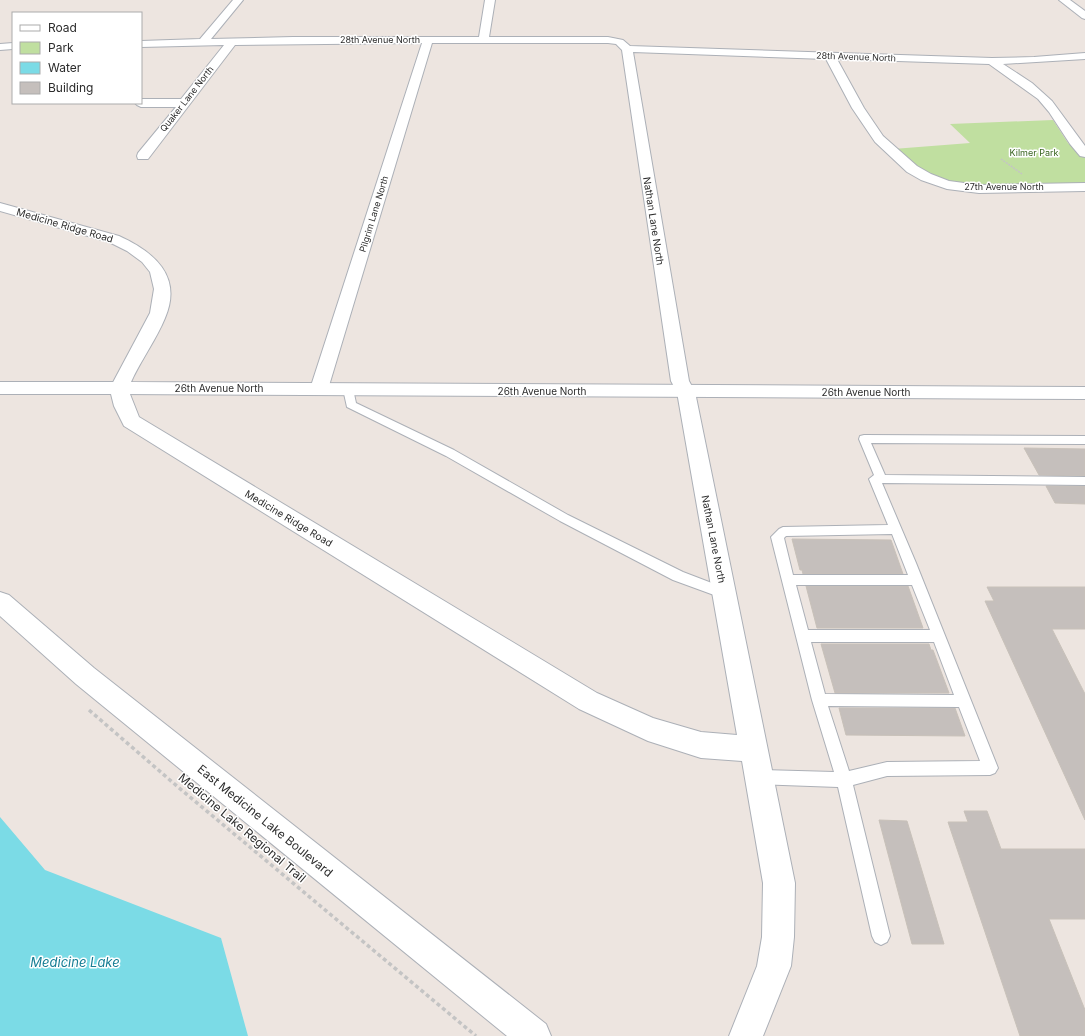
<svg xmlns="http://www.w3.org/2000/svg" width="1085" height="1036" font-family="Inter,sans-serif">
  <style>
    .green { fill: #c0dfa0 }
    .water { fill: #7bdbe6 }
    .building { fill: #c5bfbc; stroke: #c8c1b9 }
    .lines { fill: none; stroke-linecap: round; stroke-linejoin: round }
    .service-casing { stroke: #acb0b7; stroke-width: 2 }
    .minor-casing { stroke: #acb0b7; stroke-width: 2 }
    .tertiary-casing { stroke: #acb0b7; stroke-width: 2 }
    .path-far1 { stroke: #c4c4c4; stroke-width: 1.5; stroke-dasharray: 2 1; stroke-linecap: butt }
    .path { stroke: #c4c4c4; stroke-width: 3.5; stroke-dasharray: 4 3; stroke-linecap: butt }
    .service { fill: #fff; fill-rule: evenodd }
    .minor { fill: #fff; fill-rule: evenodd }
    .tertiary { fill: #fff; fill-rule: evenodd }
    .labels { text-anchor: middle; stroke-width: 3; stroke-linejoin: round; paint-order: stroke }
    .far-street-label { font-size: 9px; fill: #2c2c2c; stroke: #fff }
    .far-park-label { font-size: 9px; fill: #396520; stroke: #fff }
    .street-label { font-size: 10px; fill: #2c2c2c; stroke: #fff }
    .near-street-label { font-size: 12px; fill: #2c2c2c; stroke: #fff }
    .near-water-label { font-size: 13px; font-style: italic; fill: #177e95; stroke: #fff }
  </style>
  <rect width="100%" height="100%" fill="#ede5e0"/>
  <path class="green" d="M1053 120 1068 143 1085 158V184C1037 183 974 193 930 175 917 170 904 157 893 149L970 143 950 124Z"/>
  <path class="water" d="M0 817 45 870 221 938 248 1036H0Z"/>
  <g class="building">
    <path d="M1024 448 1085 449V476L1039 475Z"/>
    <path d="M1046 486H1085V504L1055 503Z"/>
    <path d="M792 539 891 540 903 574H803L802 570H800Z"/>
    <path d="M806 586H908L923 628H817Z"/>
    <path d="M987 587H1085V629H1052L1085 694V820L985 601H994Z"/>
    <path d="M821 644H929L931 650H933L949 693H835Z"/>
    <path d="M839 708H955L965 736 846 735Z"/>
    <path d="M964 811H987L1001 849H1085V919H1049L1085 1010V1036H1020L948 822H968Z"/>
    <path d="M879 820 907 821 944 944H912Z"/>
  </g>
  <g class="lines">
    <g class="service-casing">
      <g id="service">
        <path d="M348 386 353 389 356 403 454 450 568 515 683 572 730 590 732 594 730 598 725 599 673 580 560 521 446 456 347 407 343 389Z"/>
        <path d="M864 435 1085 436V444L871 443 885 475 1085 477V485L882 483 916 563 998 768 995 773 990 775 887 776 853 785 890 936 887 942 881 945 875 942 872 936 838 787 758 784 753 782 750 777 753 772 758 770 834 772 812 700 771 537 779 529 783 527 888 525 869 479 874 475 859 439 860 436ZM892 534 908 575H793L784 538 786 536ZM796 585H912L930 630H808ZM811 642H934L954 695 825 694ZM828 706 959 707 980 761 887 762 849 771Z"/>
      </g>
    </g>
    <g class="minor-casing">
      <g id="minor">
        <path d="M233 0H243L211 39 293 37H479L485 0H495L489 37H608L623 40 630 46 992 58 1034 57 1085 53V59L1003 64 1032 83 1052 101 1085 146V157L1080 156 1070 144 1049 112 1038 99 989 64 837 59 864 108 883 136 917 166 931 174 949 181 979 185 1085 183V191L979 193 947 189 921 180 907 172 875 142 852 108 826 59 633 52 689 381 695 392 795 883 794 937 791 966 763 1036H729L757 966 762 937 763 883 742 761 701 758 648 741 579 709 124 426 114 406 111 394H0V382H119L126 384 139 417 597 693 653 718 701 732 737 735 677 392 671 381 622 50 616 44 608 43H432L328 389 326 393 319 395 312 393 310 389 422 43 235 45 148 159H138L137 156 138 153 176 107H141L137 105 135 103H141V99H181L224 45 141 47V41L200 39Z"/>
        <path d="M1059 0H1070L1085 11V19L1082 18Z"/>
        <path d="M13 43V49L0 50V44Z"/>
        <path d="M0 592 9 595 94 668 546 1024 551 1036H507L76 684 0 616Z"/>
      </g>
    </g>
    <g class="tertiary-casing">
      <path id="tertiary" d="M0 203 119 236C154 252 183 276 165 318 156 340 141 360 131 382L1085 387V399L119 394 112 392 110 388 150 313 154 289 150 272 142 262 127 251 109 242 0 211Z"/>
    </g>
    <path class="path-far1" d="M1001 159 1022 174"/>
    <path class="path" d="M89 710 178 787 476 1036"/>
    <use href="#service" class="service"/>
    <use href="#minor" class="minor"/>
    <use href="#tertiary" class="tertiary"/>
  </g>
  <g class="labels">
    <g class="far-street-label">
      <text x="380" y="43">28th Avenue North</text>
      <text transform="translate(856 57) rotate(2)" y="3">28th Avenue North</text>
      <text transform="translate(187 99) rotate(-52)" y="3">Quaker Lane North</text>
      <text x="1004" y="190">27th Avenue North</text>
      <text transform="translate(374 214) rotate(-73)" y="3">Pilgrim Lane North</text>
    </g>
    <g class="far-park-label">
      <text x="1034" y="156">Kilmer Park</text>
    </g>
    <g class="street-label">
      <text transform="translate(654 221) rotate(81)" y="4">Nathan Lane North</text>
      <text transform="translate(65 225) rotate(16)" y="4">Medicine Ridge Road</text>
      <text x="219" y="392">26th Avenue North</text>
      <text x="542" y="395">26th Avenue North</text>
      <text x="866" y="396">26th Avenue North</text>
      <text transform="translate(289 518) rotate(31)" y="4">Medicine Ridge Road</text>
      <text transform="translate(714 539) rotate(79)" y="4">Nathan Lane North</text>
    </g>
    <g class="near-street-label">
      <text transform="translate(265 821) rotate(39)" y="4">East Medicine Lake Boulevard</text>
      <text transform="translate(242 828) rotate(40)" y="4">Medicine Lake Regional Trail</text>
    </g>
    <g class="near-water-label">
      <text x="75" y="967">Medicine Lake</text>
    </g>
  </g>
  <rect x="12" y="12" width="130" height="92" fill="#ffffff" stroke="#ababab"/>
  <rect x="20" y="25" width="20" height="6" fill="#ffffff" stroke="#ababab"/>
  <text x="48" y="32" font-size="12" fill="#2c2c2c">Road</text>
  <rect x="20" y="42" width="20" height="12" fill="#c0dfa0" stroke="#ababab"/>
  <text x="48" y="52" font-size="12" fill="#2c2c2c">Park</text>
  <rect x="20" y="62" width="20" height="12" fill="#7bdbe6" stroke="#ababab"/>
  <text x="48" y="72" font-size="12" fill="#2c2c2c">Water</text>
  <rect x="20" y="82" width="20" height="12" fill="#c5bfbc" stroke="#ababab"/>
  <text x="48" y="92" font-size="12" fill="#2c2c2c">Building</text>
</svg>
